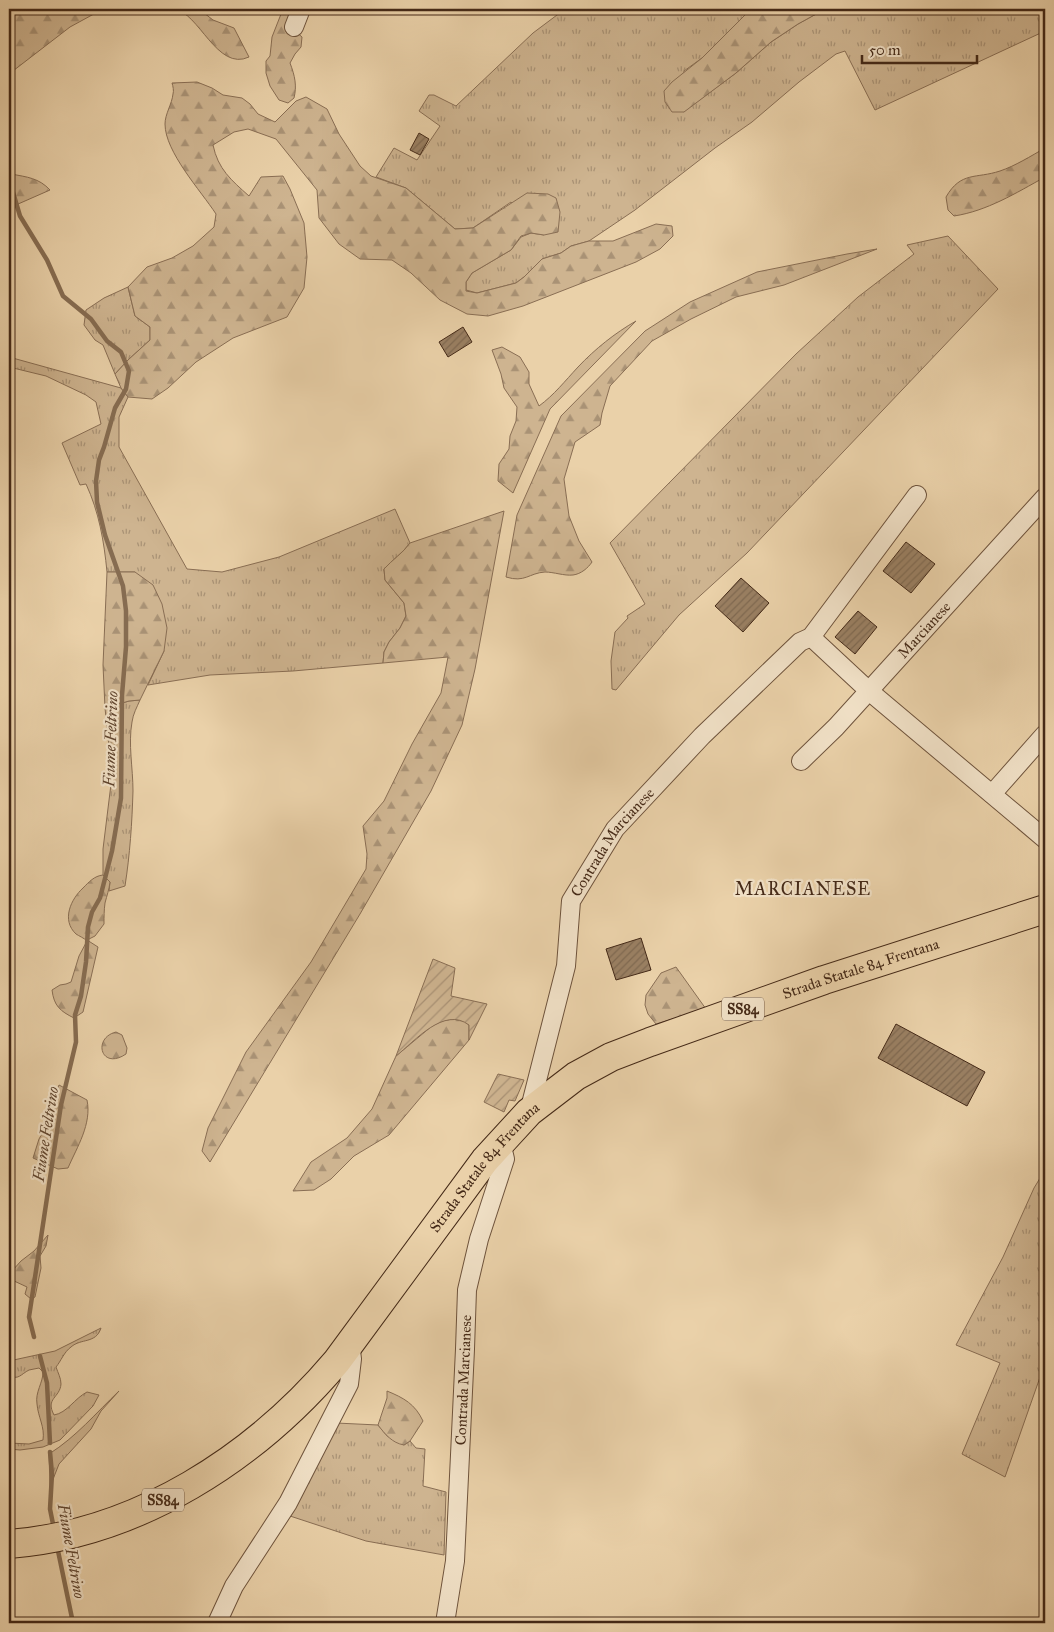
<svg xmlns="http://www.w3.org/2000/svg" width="1054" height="1632" font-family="'IM FELL Great Primer',serif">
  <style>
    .grass { fill: url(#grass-tufts); stroke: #896e54 }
    .forest { fill: url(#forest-firs); stroke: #896e54 }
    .garden { fill: url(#garden-furrows); stroke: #896e54 }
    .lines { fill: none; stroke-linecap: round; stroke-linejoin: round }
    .stream { stroke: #866c51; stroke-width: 4.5 }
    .building { fill: url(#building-hatch); stroke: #442917 }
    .minor-casing { stroke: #6e533c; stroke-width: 20 }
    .primary-casing { stroke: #442917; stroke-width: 30 }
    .minor { stroke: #f1e1c7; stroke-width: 18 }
    .primary { stroke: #ead1a9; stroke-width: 28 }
    .labels { text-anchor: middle; stroke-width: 4.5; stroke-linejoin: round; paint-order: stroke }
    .shield { fill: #f1e1c7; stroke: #78604c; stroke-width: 1 }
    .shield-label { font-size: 14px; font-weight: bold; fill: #442917 }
    .street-label { font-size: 15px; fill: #442917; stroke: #f1e1c7 }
    .water-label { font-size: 16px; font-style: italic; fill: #60452f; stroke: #f1e1c7 }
    .quarter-label { font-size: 18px; letter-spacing: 1px; fill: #442917; stroke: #f1e1c7 }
  </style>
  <defs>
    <pattern id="grass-tufts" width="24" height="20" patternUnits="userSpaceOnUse" patternTransform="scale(1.25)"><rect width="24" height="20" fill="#ceb490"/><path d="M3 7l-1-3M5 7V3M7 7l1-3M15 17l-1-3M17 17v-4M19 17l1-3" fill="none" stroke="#a99275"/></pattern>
    <pattern id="forest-firs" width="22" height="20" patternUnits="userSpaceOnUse" patternTransform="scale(1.25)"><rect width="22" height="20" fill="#ceb490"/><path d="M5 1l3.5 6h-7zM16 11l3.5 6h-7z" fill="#a99275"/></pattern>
    <pattern id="garden-furrows" width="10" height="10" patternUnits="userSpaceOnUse" patternTransform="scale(1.25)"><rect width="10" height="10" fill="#ceb490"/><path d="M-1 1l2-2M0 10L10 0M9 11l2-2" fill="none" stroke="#a99275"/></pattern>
    <pattern id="building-hatch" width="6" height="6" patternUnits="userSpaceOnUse" patternTransform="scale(1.25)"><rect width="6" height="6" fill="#9a8063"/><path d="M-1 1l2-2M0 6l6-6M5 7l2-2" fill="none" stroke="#7f6951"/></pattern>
  </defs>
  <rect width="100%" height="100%" fill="#ead1a9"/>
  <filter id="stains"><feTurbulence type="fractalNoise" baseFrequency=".004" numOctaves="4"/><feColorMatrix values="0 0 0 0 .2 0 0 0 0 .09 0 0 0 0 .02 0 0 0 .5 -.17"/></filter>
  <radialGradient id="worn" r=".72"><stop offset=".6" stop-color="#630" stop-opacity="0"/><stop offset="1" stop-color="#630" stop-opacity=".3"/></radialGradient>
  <g class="grass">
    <path d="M565 9H751L702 58 684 71 683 112 736 73 771 42 798 24 818 13 822 9H1045V31L875 110 845 51 836 54 799 82 752 122 715 148 635 210 589 241 571 246 561 253 542 259 524 277 516 283 477 293 466 290V282L472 273 511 250 521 237 531 233 544 235 511 202 473 228 455 229 406 188 376 177 394 148 417 160 440 126 419 111 429 95H434L456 106 533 33Z"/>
    <path d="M948 236 998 289 747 553 679 615 616 690 612 689 611 661 615 632 628 618 627 616 645 604 610 543 796 354 858 297 914 254 907 245Z"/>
    <path d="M128 287 135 316 150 327V340L128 360 115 374 103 345 95 340 84 325 86 310 104 298Z"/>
    <path d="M9 357 121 388 128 397 119 417V447L187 569 222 572 279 557 395 509 410 543C403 553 392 560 384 569L385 580 404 603 406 616 400 628 389 642 384 652 383 663 293 671 210 675 148 685 164 651 135 572H107C104 541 99 512 86 484L80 485 62 443 101 424 96 402 86 395 46 376 9 367Z"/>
    <path d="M140 700C137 707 133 714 132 722 128 744 133 768 133 791 132 823 130 854 125 886L109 891 110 882 103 875V849L112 776 105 708 129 701Z"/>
    <path d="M1045 1170V1363L1005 1477 962 1454 1000 1363 956 1345 1003 1257 1034 1188Z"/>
    <path d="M101 1328C96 1344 81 1338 71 1347 64 1352 61 1361 56 1367 58 1373 61 1378 61 1384 60 1398 45 1398 54 1415 67 1413 75 1398 87 1392L99 1395 93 1406 60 1440 43 1447 20 1450 9 1449V1443L29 1444 43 1440C45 1427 38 1417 37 1404 35 1392 43 1383 43 1372L39 1368C36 1369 32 1369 29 1370 21 1374 18 1381 9 1375V1361L55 1351Z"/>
    <path d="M119 1391 101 1411 91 1429 59 1464 50 1487 49 1454C76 1437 96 1413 119 1391Z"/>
    <path d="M336 1423 378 1425 387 1436 404 1445 410 1441 416 1448 425 1449 423 1486 446 1492 444 1555 366 1541 287 1515Z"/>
  </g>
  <g class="forest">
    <path d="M9 9H103L70 27 9 74Z"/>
    <path d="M174 9H199L213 20 234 28 249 57C217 72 199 12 174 9Z"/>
    <path d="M283 9H302L294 30 302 37 301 47 295 54 290 63C295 76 297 86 294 98L288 103 279 100 270 86 266 73V61L270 56 272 37Z"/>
    <path d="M751 9H822L818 13 798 24 771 42 736 73 684 112H672L665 102 664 91 672 82 702 58Z"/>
    <path d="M197 82 212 88 223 95 242 98 250 104 258 114 275 122 296 101 306 97 327 109 339 134 360 166 371 176 406 188 455 229 473 228 527 193 548 194 556 198 560 212 558 232 544 235 531 233 521 236 511 250 472 273 466 282V291L477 293 516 283 524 277 542 259 561 253 571 246 589 241H613L656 224 672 226 673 236 660 249 636 262 523 306 488 316 467 314 440 300 411 273 392 260 360 259 339 244 319 218 317 190 276 139 248 129 234 132 213 145C218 169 231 180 249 196L261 177 283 176 290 189 304 223 307 257 304 288 287 317 233 338 196 362 168 388 152 399 128 397 121 388 115 374 128 360 150 340V327L135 316 128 287 147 267 172 258 193 246 214 227 216 214C201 191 165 152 165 124 165 114 172 104 173 94 174 91 173 86 172 83Z"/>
    <path d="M1045 148V177C1016 193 987 211 954 216L948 210 946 197C961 171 976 179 1000 171 1015 166 1031 156 1045 148Z"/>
    <path d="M9 173 11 174C27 177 39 178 50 190L9 208Z"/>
    <path d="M877 249 784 285 736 297 691 319 652 341 610 386 602 413 600 425 575 442 564 479 569 516 579 541 592 562C588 568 581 574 573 575 564 576 554 572 545 572 529 573 525 583 506 577L517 515 561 416 645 331 690 302 757 272 847 254Z"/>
    <path d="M636 321 550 409 513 493 498 481 499 464 509 449 510 436 516 421 517 407 504 388 501 374 492 350 502 347 520 357 529 372V384L539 406C554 395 565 381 578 367 595 349 615 333 636 321Z"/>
    <path d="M504 511 475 669 462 725 431 791 360 914 210 1162 202 1151 208 1128 246 1052 311 962 366 869 367 854 363 826 384 801 412 744 441 693 448 657 383 663 384 652 389 642 400 628 406 616 404 603 385 580 384 569C392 560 403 553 410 543Z"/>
    <path d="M107 572H135L153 585 162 604 167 628 164 651 140 700 129 701 105 708 103 665Z"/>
    <path d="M103 875 110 882C109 890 107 895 105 903 104 910 104 917 104 924L95 936 87 940 98 947 83 1012 74 1018C60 1011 54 1006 52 990L60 985 66 984 71 982 79 956 87 941C84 938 79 936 76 934 61 920 71 899 83 888 89 882 94 876 103 875Z"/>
    <path d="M676 967 706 1009 656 1024 648 1014 645 1005 646 995 661 973Z"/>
    <path d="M453 1019 464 1021 469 1025V1040L389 1135 354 1156 331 1179 314 1190 293 1191 311 1162 347 1138 372 1109 396 1056 432 1026 442 1021Z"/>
    <path d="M116 1032 122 1035 127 1048 126 1054C101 1071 92 1038 116 1032Z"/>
    <path d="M59 1085 87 1100C92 1124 77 1147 68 1168L58 1169 33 1158 39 1139 47 1125 52 1101Z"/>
    <path d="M48 1235 46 1246 40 1256 41 1268 35 1297 31 1299 25 1294 27 1287 12 1280V1271L21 1261 34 1251Z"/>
    <path d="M387 1391C404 1398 415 1404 423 1421L410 1441 404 1445C392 1443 385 1434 378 1425L387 1398Z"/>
  </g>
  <g class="garden">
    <path d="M433 959 455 968 451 996 487 1004 469 1040V1025C444 1006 415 1041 396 1056Z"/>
    <path d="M498 1074 524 1080 515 1101 509 1100 504 1112 484 1102Z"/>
  </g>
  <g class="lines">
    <g class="stream">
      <path d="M9 179 20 216 47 260 63 296 91 319 107 341 121 352 129 371 126 389 115 408 104 447 99 460 96 481 97 502 105 535 123 586 126 611V647L122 695 121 798 112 851 100 898 92 912 88 927 86 962 81 996 75 1015 76 1042 61 1105 29 1317 34 1337"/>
      <path d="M40 1356 47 1383 50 1443"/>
      <path d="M50 1452 52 1474 50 1509 54 1529"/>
      <path d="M57 1546 73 1623"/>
    </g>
  </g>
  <g class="building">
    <path d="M419 133 429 139 420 155 410 150Z"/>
    <path d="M463 327 472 342 448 357 439 342Z"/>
    <path d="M906 542 935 564 911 593 883 571Z"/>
    <path d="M741 578 769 603 743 632 715 606Z"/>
    <path d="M858 611 877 627 855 654 835 637Z"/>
    <path d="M641 938 651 970 616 980 606 949Z"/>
    <path d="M896 1024 985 1072 967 1106 878 1058Z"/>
  </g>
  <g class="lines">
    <g class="minor-casing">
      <g id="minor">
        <path d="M294 27 301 9"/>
        <path d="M811 637 869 691 1045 839"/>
        <path id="s1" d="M801 761 836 727 1045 497"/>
        <path d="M992 794 1045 734"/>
        <path id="s2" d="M529 1112 566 966 571 901 615 829 702 736 800 642 811 637 917 495"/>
        <path d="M217 1623 234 1586 288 1503 349 1384 352 1359 350 1342"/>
        <path id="s3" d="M445 1623 455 1561 465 1349 467 1290 479 1239 505 1159 501 1142"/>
      </g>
    </g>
    <g class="primary-casing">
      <g id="primary">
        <path id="s4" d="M9 1544C138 1534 255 1458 337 1361L485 1160 529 1112 576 1076 611 1057 650 1042 824 980 1045 909"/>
      </g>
    </g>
    <use href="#minor" class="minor"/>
    <use href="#primary" class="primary"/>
  </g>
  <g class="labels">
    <g class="shield">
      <rect x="722" y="997.5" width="42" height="23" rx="4"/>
      <rect x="142" y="1488.5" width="42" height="23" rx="4"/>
    </g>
    <g class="shield-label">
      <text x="743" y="1014">SS84</text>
      <text x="163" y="1505">SS84</text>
    </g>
    <g class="street-label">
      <text dy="5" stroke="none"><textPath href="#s1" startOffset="180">Marcianese</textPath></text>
      <text dy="5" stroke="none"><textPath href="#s2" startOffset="288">Contrada Marcianese</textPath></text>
      <text dy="5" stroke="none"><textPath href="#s4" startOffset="1064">Strada Statale 84 Frentana</textPath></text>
      <text dy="5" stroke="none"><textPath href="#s4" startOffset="629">Strada Statale 84 Frentana</textPath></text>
      <text dy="5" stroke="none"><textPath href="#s3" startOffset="244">Contrada Marcianese</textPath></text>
    </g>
    <g class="water-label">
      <text transform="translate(110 739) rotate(-88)" y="6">Fiume Feltrino</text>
      <text transform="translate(45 1134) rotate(-81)" y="6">Fiume Feltrino</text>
      <text transform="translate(72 1551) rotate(80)" y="6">Fiume Feltrino</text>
    </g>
    <g class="quarter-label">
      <text x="803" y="895">MARCIANESE</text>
    </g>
  </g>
  <rect width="1054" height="1632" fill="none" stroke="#ead1a9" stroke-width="30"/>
  <rect x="10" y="10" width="1034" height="1612" fill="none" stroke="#442917" stroke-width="2.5"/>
  <rect x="15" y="15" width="1024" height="1602" fill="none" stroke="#442917"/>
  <path d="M862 55v8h115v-8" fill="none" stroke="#442917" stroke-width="2.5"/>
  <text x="869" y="55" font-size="15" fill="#442917" stroke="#f1e1c7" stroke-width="4" paint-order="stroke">50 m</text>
  <rect width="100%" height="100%" filter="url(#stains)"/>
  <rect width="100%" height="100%" fill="url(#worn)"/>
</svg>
